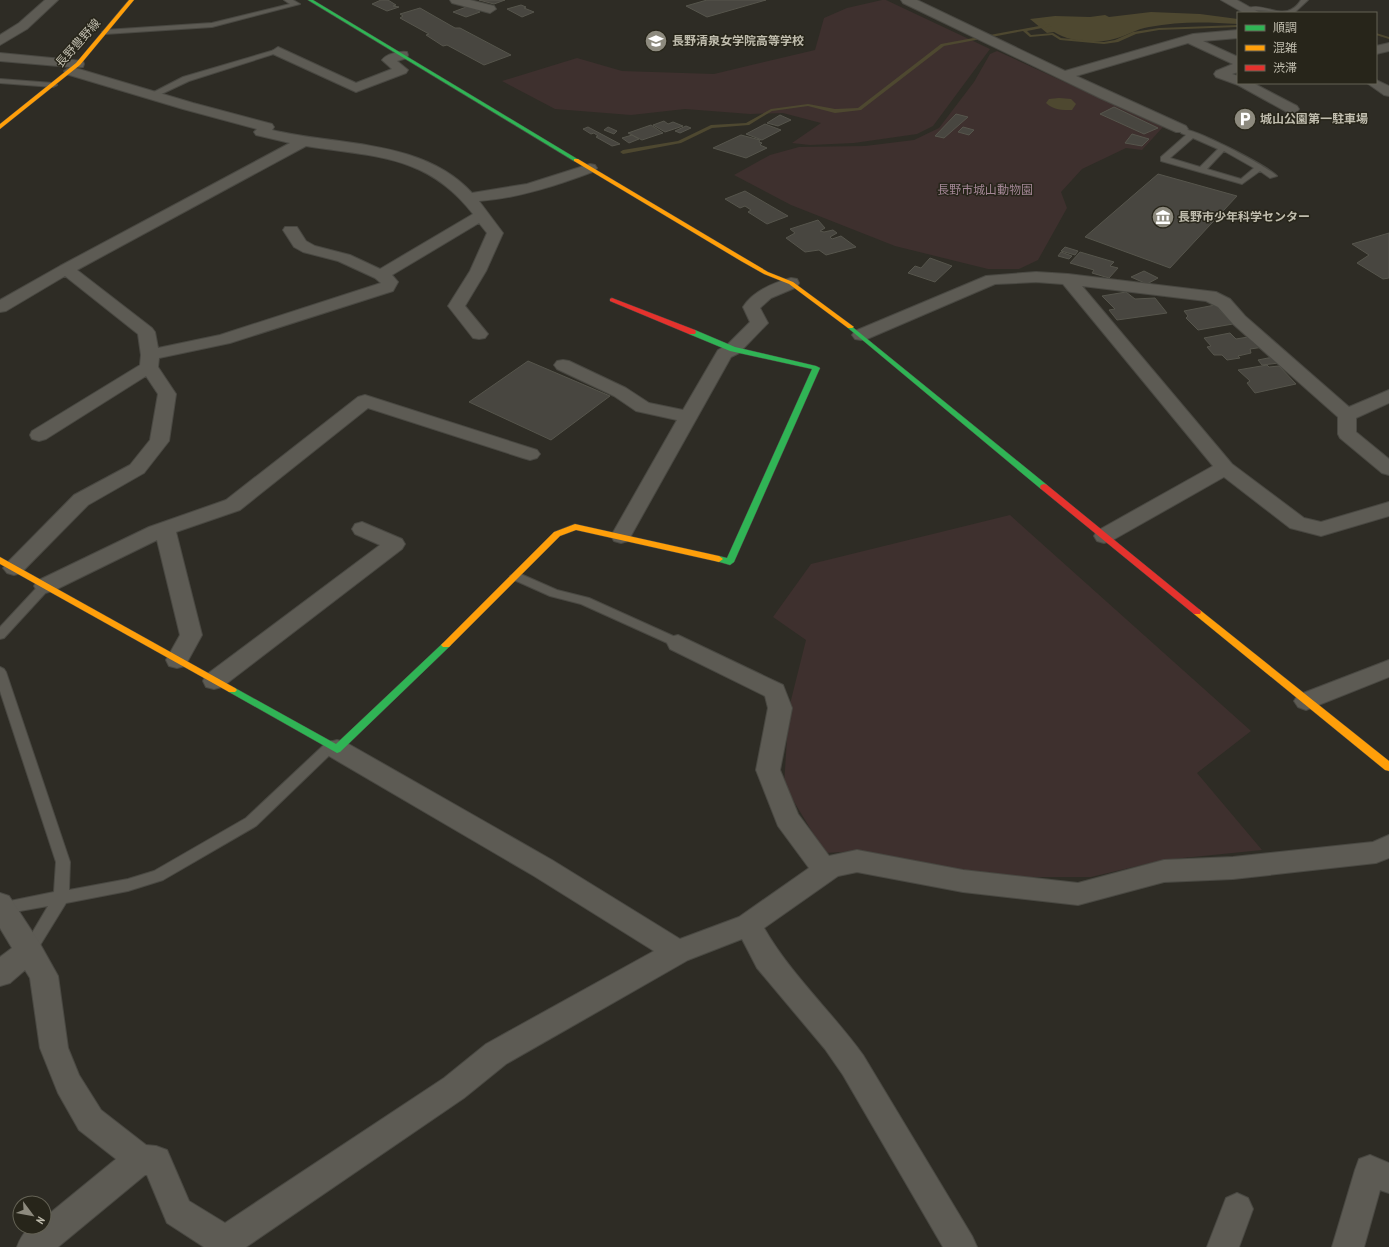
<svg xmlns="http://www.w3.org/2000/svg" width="1389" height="1247" font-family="'PT Sans Narrow','Noto Sans JP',sans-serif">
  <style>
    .green { fill: #3e302e }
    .water { fill: #4e4830 }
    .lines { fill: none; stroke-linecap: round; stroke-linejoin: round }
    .stream { fill: #4e4830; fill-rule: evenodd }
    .building { fill: #484640; stroke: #56554c }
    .lane-casing { stroke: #494842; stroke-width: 2 }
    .street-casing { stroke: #494842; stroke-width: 2 }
    .fast-casing { stroke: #494842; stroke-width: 1 }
    .slow-casing { stroke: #494842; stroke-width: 1 }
    .jam-casing { stroke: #494842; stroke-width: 1 }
    .lane { fill: #5d5b54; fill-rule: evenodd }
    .street { fill: #5d5b54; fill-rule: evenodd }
    .fast { fill: #30b455; fill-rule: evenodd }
    .slow { fill: #ff9f0a; fill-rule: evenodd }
    .jam { fill: #e5322d; fill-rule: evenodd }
    .labels { text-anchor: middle; stroke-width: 3; stroke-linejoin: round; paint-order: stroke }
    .far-poi-label { font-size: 12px; font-weight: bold; fill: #c0bdae; stroke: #27251a; text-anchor: start }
    .far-street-label { font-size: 12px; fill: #c0bdae; stroke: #27251a }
    .far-park-label { font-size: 12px; fill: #a48796; stroke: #27251a }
  </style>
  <rect width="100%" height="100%" fill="#2e2c25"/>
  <g class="green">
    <path d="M882 0H886L990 49 933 126 917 134 854 143 810 145 792 143 821 123 783 113 750 114 685 109 631 115 555 109 502 81 577 58 622 71 714 74 815 50 824 18 847 8Z"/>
    <path d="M997 51 1163 127 1142 150 1126 148 1082 169 1061 192 1067 208 1038 260 1019 269H988L895 246 791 205 734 175 770 155 799 147 865 146 914 140 939 128 974 82 990 54Z"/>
    <path d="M1010 515 1251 731 1197 773 1262 850 1163 860 1091 877H1003L859 851 825 853 784 785 789 708 806 640 773 617 811 564Z"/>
  </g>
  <g class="water">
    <path d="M1151 12 1200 14 1238 19V24C1207 22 1180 21 1149 27 1136 29 1126 36 1114 39 1095 44 1070 42 1054 32L1047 33 1030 19 1055 16 1090 17 1105 15 1109 17Z"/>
    <path d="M1059 98 1071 99 1076 104 1072 110C1062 110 1053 110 1046 103L1049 99Z"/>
  </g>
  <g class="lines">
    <g class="stream">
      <path d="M1050 24H1052V26L1027 31 1031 35 1053 33 1061 38 1104 42 1115 40 1133 32 1159 28 1238 25V27L1159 30 1136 34 1118 42 1104 44 1060 40 1052 35 1030 37 1023 31 944 46 861 110 835 113 808 106 772 111 749 125 712 128 681 143 623 154 620 152 623 150 678 141 711 125 746 123 771 109 808 104 835 109 858 108 941 44Z"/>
      <path d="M1376 33 1389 37V39L1376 35Z"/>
    </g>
  </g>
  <g class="building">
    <path d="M381 0H388L396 5 393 6 399 7 387 11 372 4Z"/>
    <path d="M479 0H505L494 4Z"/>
    <path d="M707 0H766L707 17 686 6Z"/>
    <path d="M521 5 526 7 524 8 534 12 522 17 507 9Z"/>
    <path d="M469 6 480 12 466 17 453 12Z"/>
    <path d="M420 8 455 28H460L511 55 484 65 447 45 443 46 426 35 429 34 400 18 403 16 400 14Z"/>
    <path d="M1114 107 1158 128 1144 134 1100 114Z"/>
    <path d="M956 114 968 117 944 138 935 136Z"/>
    <path d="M780 115 791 120 778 126 767 123Z"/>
    <path d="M664 121 668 124 673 122 683 126 665 132 653 125Z"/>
    <path d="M765 124 781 130 762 140 746 134Z"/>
    <path d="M651 125 663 133 642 140 628 133Z"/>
    <path d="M686 126 691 128 680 133 675 131Z"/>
    <path d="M588 127 620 144 612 146 596 137 598 136 594 133 591 134 583 129Z"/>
    <path d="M608 127 617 131 614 134 604 130Z"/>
    <path d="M963 127 974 130 969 135 958 132Z"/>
    <path d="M1132 134 1149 139 1142 146 1125 143Z"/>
    <path d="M632 135 639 139 629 143 622 138Z"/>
    <path d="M741 135 760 140 759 142 762 143 760 145 767 148 746 158 713 148Z"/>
    <path d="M1158 174 1237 196 1170 268 1085 237Z"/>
    <path d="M745 191 788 216 767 224 748 212 751 210 745 206 740 208 725 199Z"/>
    <path d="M818 220 825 228 820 231 824 232 833 230 837 233 830 237 832 239 841 236 856 247 826 255 819 250 805 252 786 238 795 233 790 229Z"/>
    <path d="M1389 233V278L1383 279 1357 263 1369 255 1352 244Z"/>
    <path d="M1065 247 1078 251 1075 255 1061 251Z"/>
    <path d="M1061 252 1072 256 1069 259 1058 256Z"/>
    <path d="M1080 252 1114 262 1110 266 1118 268 1109 278 1092 273 1094 270 1070 263Z"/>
    <path d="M930 258 952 266 935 282 908 273 915 266 921 268Z"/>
    <path d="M1144 271 1158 278 1147 284 1131 277Z"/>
    <path d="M1126 292 1135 299 1155 298 1167 313 1117 320 1109 310 1115 309 1102 296Z"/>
    <path d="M1215 305 1233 324 1198 330 1186 318 1188 316 1184 311Z"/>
    <path d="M1230 333 1236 339 1248 337 1264 347 1250 349 1251 353 1238 356 1240 358 1227 360 1222 355H1214L1207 347 1211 346 1204 338Z"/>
    <path d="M1273 357 1279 363 1262 365 1258 360Z"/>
    <path d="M528 361 610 396 551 440 469 402Z"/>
    <path d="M1267 365 1269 367 1279 366 1296 384 1255 393 1247 383 1250 381 1238 370Z"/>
  </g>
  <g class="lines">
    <g class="lane-casing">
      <g id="lane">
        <path d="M284 0H293L300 4 212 27 105 34 102 32 105 30 212 23 290 4Z"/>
        <path d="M1301 0H1308L1294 13C1278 13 1261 8 1247 12L1244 10C1259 0 1278 18 1292 9 1296 7 1299 3 1301 0Z"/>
        <path d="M278 49 281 51 280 52 189 81 155 97 148 95 183 77Z"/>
        <path d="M0 79 53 83 57 85 53 87 0 83Z"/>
        <path d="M1181 129C1193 127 1267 166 1277 176L1270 178 1260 171 1242 184 1161 161V157L1186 135 1181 133ZM1193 138 1218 149 1200 167 1170 158ZM1224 151 1254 168 1241 179 1207 169Z"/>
        <path d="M516 572 557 590 589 598 682 640 684 643 682 646H674L581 604 550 596 512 579 510 576Z"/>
        <path d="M45 582 51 586 49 589 4 638 0 639V627L41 583Z"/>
        <path d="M0 667 4 669 6 672 70 862 69 890 128 879 154 871 246 818 327 742 332 741 337 742 339 746 256 826 163 880 128 891 66 903 34 955 29 957 24 955 22 950 48 906 3 914 0 913V903L54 892 56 862 0 691Z"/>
      </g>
    </g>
    <g class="street-casing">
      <g id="street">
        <path d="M45 0H58L27 29 0 45V35L19 23Z"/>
        <path d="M450 0H470L494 6 496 9 490 13 452 3Z"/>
        <path d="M901 0H917L1065 71 1193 34 1238 30V38L1203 41 1238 57V72L1232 74 1238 76V83H1253L1297 106 1299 109 1297 112H1287L1238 85 1216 77 1214 74 1216 71 1233 64 1188 43 1076 76 1186 126 1188 129 1186 132H1176L1100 98 903 3Z"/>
        <path d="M1221 0H1237L1260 13H1244Z"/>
        <path d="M1389 43V51L1376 54V46Z"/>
        <path d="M278 47 356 83 392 69 382 60C386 54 399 51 407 52L408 55 407 58 397 61 408 70 406 73 356 92 273 54 272 51Z"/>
        <path d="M0 53 83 61 84 64 83 67H72L193 103 272 124 274 127 272 130C338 146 423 139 472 193L527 184 590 164 595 165 597 168 595 171C558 185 519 198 479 201L503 233 486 271 465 306 488 334 485 338 479 339 473 338 448 306 470 271 487 233 479 223 392 275 398 282 393 291 230 343 159 358 158 367 176 394 169 441 144 473 88 505 21 573 14 575 7 573 3 568 7 563 74 495 130 465 150 440 158 394 146 376 46 439 39 441 32 439 30 435 32 431 140 365 141 355 138 334 65 276 6 311 0 312V300L60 266 290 143 256 135 254 132 257 129 183 109 66 74 64 71 70 67 0 61ZM306 146C373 157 427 154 473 214L380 269 350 255 315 246 306 241 297 227H285L283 230 294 247 303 252 338 261 375 278 381 283 220 335 158 348 155 332 152 328 77 270Z"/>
        <path d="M1376 80 1389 86V96L1384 95 1367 83H1376Z"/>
        <path d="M1036 272 1068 274 1216 292 1230 299 1245 316 1349 407 1389 390V403L1356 418V432L1389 459V475L1382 473 1340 438 1338 434V417L1233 324 1218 307 1206 301 1082 286 1232 464 1304 518 1321 522 1389 502V516L1321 536 1290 528 1224 477 1111 541 1104 543 1097 541 1094 536 1097 531 1213 466 1063 284 1036 282 995 284 867 339 861 340 855 339 852 335 855 331 986 276Z"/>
        <path d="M791 278 797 279 799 283 797 287 771 298 760 308 768 323 739 353 731 357 628 541 621 543 614 541 611 536 677 420 636 411 614 396 557 369 554 365 557 361 563 360 569 361 626 388 649 403 683 410 718 350 727 345 750 322 743 307C753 291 773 283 791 278Z"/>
        <path d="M365 395 537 450 540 454 537 458 530 460 523 458 368 408 240 510 176 532 202 635 185 666 177 668 169 666 166 660 180 635 157 540 53 591 45 593 37 591 34 586 37 581 149 527 226 500 358 397Z"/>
        <path d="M362 522 402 539 405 544 402 549 222 687 214 689 206 687 203 681 206 675 380 545 355 534 352 529 355 524Z"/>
        <path d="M678 635 783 685 792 708 780 770 798 814 829 856 857 850 963 870 1078 883 1164 860 1233 857 1373 842 1389 835V858L1376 863 1233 879 1164 882 1078 905 963 892 857 872 838 876 764 928C791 975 832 1012 863 1055L972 1236 977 1247H943L843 1075 825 1049 757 968 742 939 688 960 506 1064 464 1098 246 1247H204L167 1223 147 1175H145L58 1247H17C23 1232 27 1227 44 1227V1218L116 1159 79 1130 58 1093 40 1048 30 978 25 970 10 983 0 986V957L12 948 0 928V893L9 896 39 942 58 976 68 1048 79 1075 101 1110 146 1145 156 1146 167 1150 189 1201 225 1223 444 1078 486 1044 654 951 534 876 329 756 325 749 329 742 337 740 345 742 552 860 680 939 739 917 809 868 778 826 756 770 768 708 765 696 670 649 667 643 670 637Z"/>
        <path d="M1389 660V677L1306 710 1298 707 1294 701 1298 695Z"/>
        <path d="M1370 1155 1389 1163V1193L1380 1190 1364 1247H1332L1355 1170 1359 1159Z"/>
        <path d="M1237 1193 1248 1198 1253 1209 1239 1247H1207L1226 1198Z"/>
      </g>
    </g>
    <g class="fast-casing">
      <g id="fast">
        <path d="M308 0H313L579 160 574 161Z"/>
        <path d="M850 325 1047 485 1048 487 1047 489H1041L848 328V326Z"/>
        <path d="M689 330H695L735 347 816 366 820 368 734 562 730 565 716 561 715 559 719 556 727 558 812 369 730 351 689 334Z"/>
        <path d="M446 642 451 645 449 647 340 752 337 753 229 692 227 690 229 688H235L336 744 443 643Z"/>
      </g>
    </g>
    <g class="slow-casing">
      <g id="slow">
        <path d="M129 0H134L80 65 0 129V124L76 63Z"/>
        <path d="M574 159H578L768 272 793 282 854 327 852 328H848L789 284 764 274 741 261 574 161Z"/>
        <path d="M575 524 719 556 723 559 719 562 576 530 560 536 449 647H443L441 645 554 532Z"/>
        <path d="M0 557 235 688 237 690 235 692H229L0 564Z"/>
        <path d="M1197 609 1200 610 1389 761V771L1385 770 1194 614 1193 612 1194 610Z"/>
      </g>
    </g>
    <g class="jam-casing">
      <g id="jam">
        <path d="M612 298 695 330 696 332 695 334H689L610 301V299Z"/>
        <path d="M1044 484 1047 485 1200 610 1201 612 1200 614H1194L1041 489 1040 487 1041 485Z"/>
      </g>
    </g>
    <use href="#lane" class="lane"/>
    <use href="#street" class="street"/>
    <use href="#fast" class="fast"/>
    <use href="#slow" class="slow"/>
    <use href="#jam" class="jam"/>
  </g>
  <defs>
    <g id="school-disc" transform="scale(1.15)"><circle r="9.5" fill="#8d8a7e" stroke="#27251a"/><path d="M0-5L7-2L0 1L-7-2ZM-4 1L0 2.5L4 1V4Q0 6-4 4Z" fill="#fff"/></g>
    <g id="parking-disc" transform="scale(1.15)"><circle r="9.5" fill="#8d8a7e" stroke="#27251a"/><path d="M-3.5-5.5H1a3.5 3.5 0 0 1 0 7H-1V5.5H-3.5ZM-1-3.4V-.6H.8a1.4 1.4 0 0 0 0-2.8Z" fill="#fff"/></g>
    <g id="museum-disc" transform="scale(1.15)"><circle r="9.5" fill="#8d8a7e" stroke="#27251a"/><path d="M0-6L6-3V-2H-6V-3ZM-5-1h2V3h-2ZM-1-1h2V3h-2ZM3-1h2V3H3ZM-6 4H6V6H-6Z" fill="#fff"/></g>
  </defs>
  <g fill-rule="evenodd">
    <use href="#school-disc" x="656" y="41"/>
    <use href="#parking-disc" x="1245" y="119"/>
    <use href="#museum-disc" x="1163" y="217"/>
  </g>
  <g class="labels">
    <g class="far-poi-label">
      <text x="672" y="45">長野清泉女学院高等学校</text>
      <text x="1260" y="123">城山公園第一駐車場</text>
      <text x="1178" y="221">長野市少年科学センター</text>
    </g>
    <g class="far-street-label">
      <text transform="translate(78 43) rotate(-48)" y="4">長野豊野線</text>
    </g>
    <g class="far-park-label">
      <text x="985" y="194">長野市城山動物園</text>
    </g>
  </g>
  <rect x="1237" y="12" width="140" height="72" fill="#27251a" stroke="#646255"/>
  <rect x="1245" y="25" width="20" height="6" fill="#30b455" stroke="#646255"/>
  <text x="1273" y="32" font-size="12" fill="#c0bdae">順調</text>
  <rect x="1245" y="45" width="20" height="6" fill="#ff9f0a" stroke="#646255"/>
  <text x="1273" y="52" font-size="12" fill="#c0bdae">混雑</text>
  <rect x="1245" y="65" width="20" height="6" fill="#e5322d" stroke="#646255"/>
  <text x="1273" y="72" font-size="12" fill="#c0bdae">渋滞</text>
  <g transform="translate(32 1215) rotate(122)"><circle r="19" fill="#27251a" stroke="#646255"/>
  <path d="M0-3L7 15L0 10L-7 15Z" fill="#8d8a7e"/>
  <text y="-6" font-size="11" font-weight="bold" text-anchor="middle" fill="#c0bdae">N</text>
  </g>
</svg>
